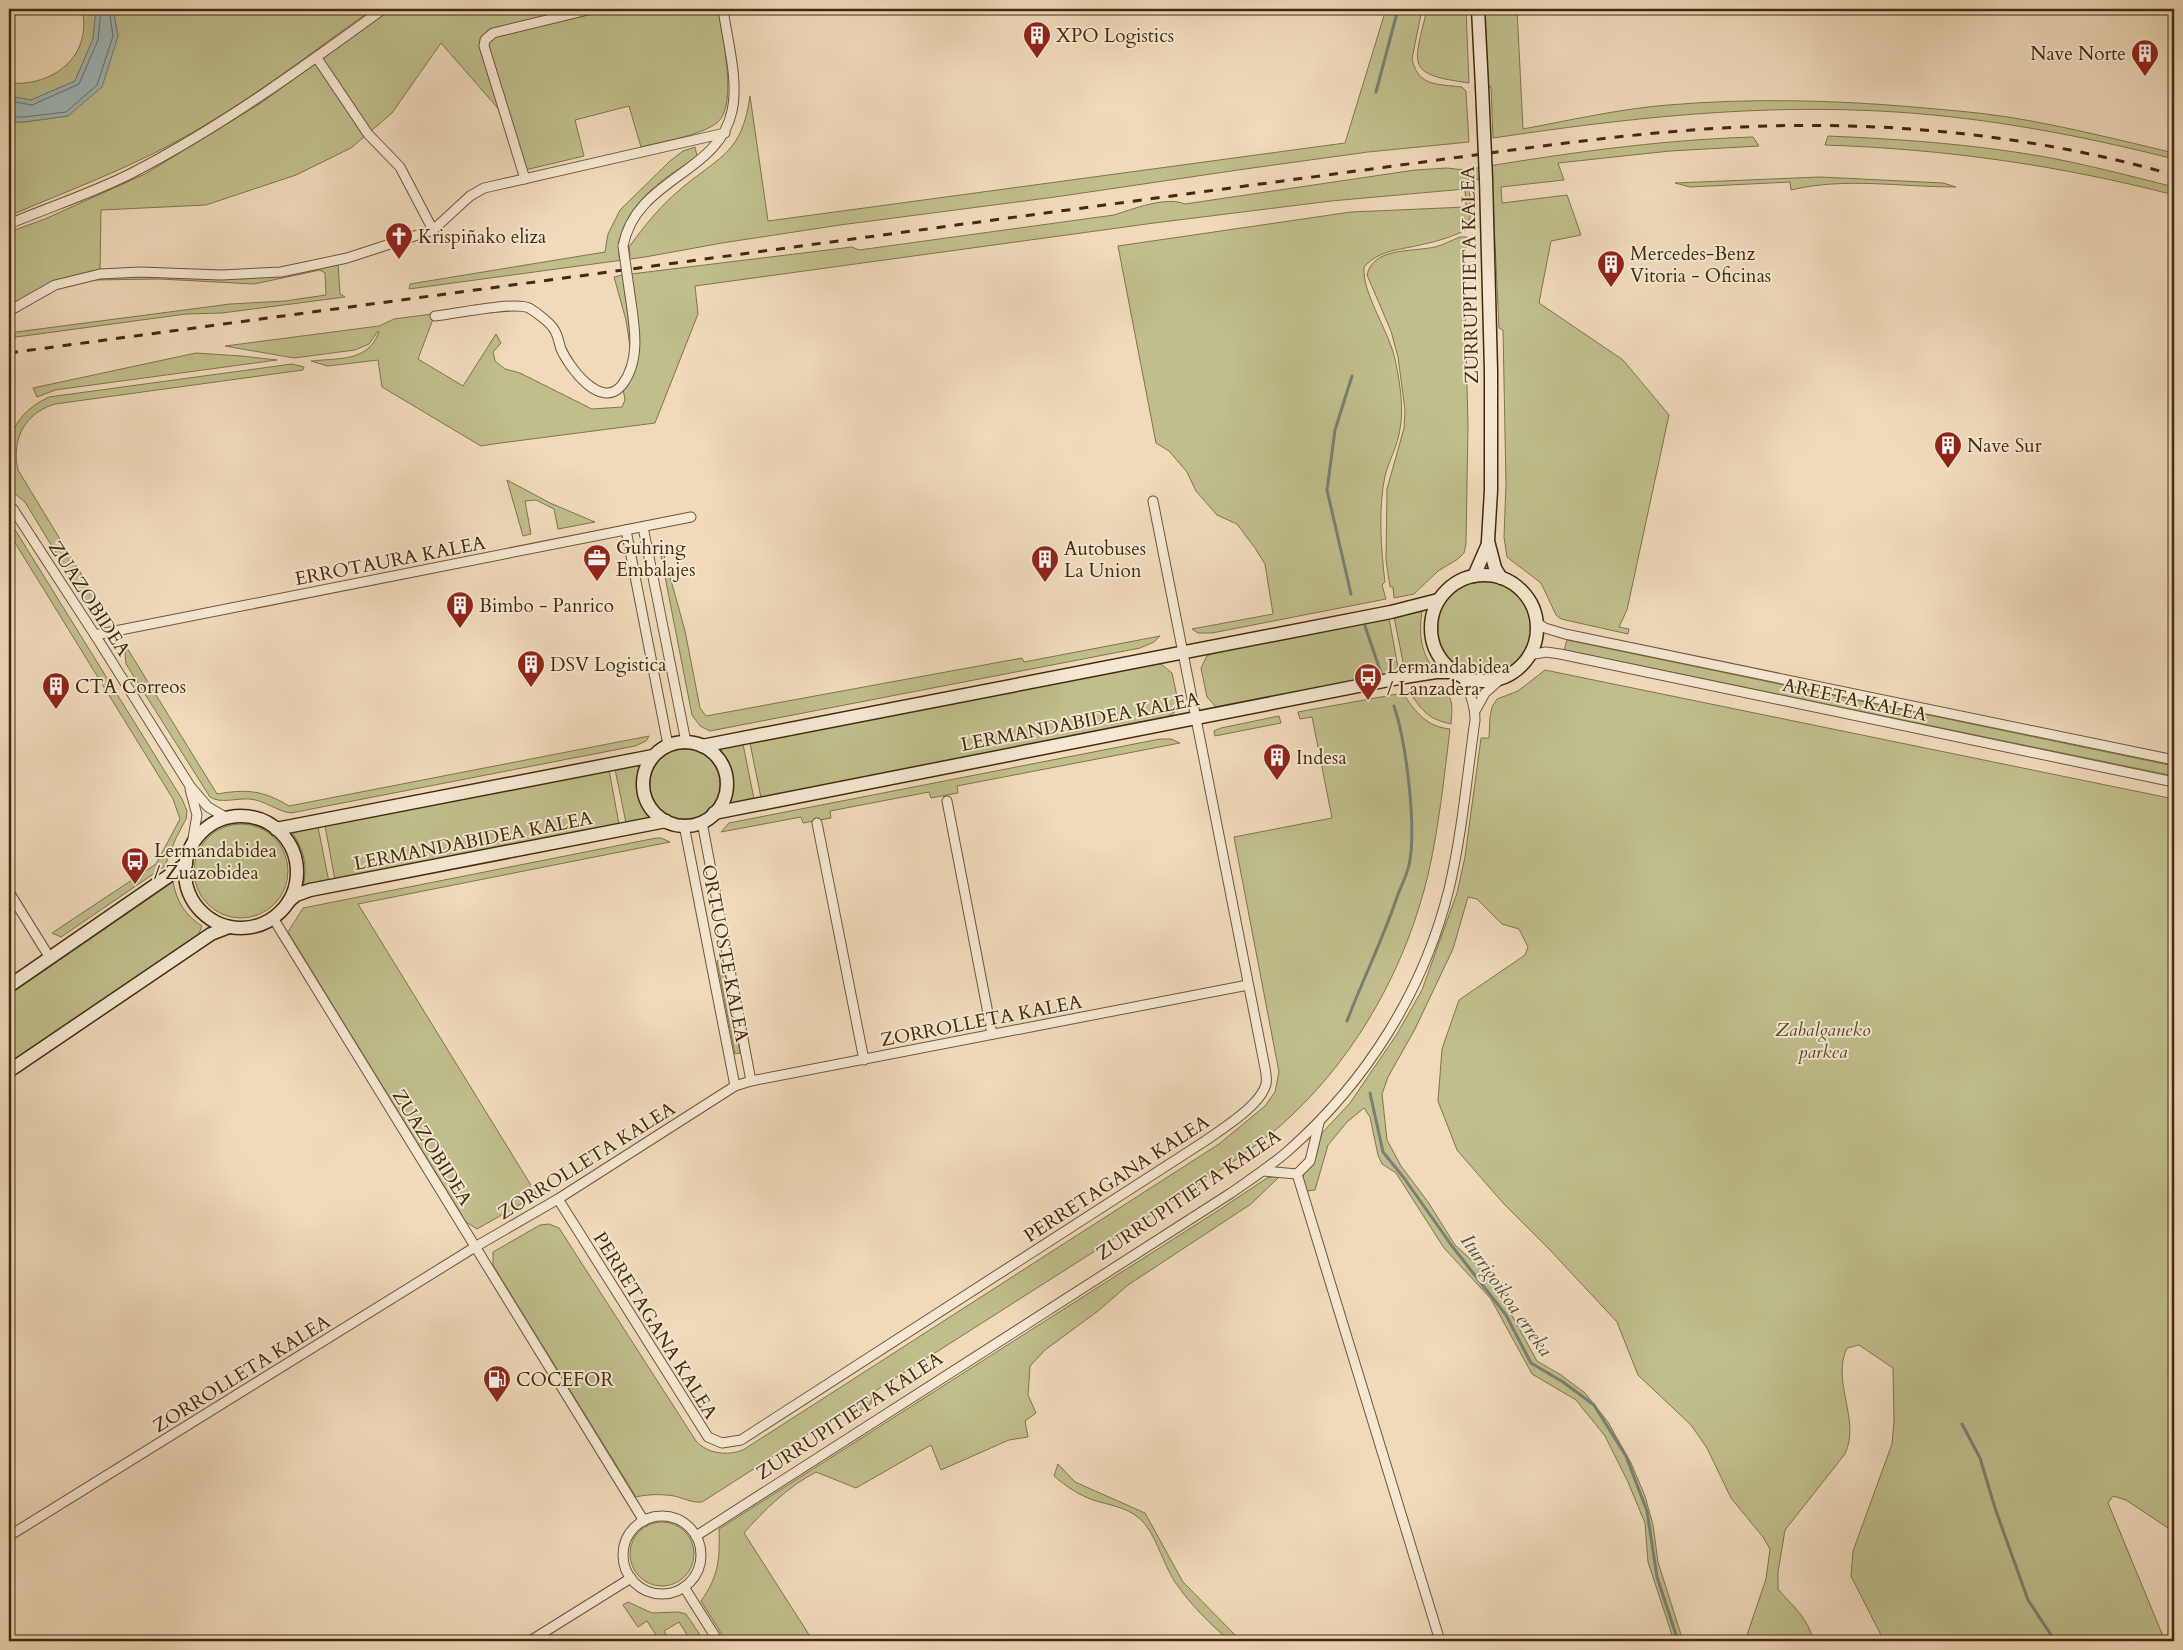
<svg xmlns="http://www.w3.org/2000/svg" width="2183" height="1650" font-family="Cardo,serif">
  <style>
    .green { fill: #bfbe8c; stroke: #80744c }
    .water { fill: #9db8b9; stroke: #797f74 }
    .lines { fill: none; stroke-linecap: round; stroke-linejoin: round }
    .shore { stroke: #707163; stroke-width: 1 }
    .stream { stroke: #797f74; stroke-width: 3 }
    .street-casing { stroke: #6e5638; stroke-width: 11 }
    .secondary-casing { stroke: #422a0d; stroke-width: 15 }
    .street { stroke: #f5e7d2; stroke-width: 9 }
    .secondary { stroke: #f5e7d2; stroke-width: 12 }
    .rail { stroke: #422a0d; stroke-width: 3; stroke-dasharray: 9 9; stroke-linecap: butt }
    .street-bridge-casing { stroke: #6e5638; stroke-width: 11; stroke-linecap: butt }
    .secondary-bridge-casing { stroke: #422a0d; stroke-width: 15; stroke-linecap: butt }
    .street-bridge { stroke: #f5e7d2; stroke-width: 9 }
    .secondary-bridge { stroke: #f5e7d2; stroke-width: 12 }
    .labels { text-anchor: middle; stroke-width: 4; stroke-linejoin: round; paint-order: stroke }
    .poi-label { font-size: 19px; fill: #422a0d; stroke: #f5e7d2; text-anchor: start }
    .street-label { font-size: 19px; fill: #422a0d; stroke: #f5e7d2 }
    .park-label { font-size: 19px; font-style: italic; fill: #5b4826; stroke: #f5e7d2 }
    .water-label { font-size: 20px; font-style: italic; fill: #594e38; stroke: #f5e7d2 }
  </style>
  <rect width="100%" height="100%" fill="#f0daba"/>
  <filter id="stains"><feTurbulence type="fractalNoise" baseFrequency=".004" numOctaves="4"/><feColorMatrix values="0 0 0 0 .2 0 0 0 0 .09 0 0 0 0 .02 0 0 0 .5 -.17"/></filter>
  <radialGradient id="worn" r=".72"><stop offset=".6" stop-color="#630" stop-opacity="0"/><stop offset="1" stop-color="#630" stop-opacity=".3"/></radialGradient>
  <g class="green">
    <path d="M82 9H96L93 39 75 81 31 100 9 96V83C53 87 93 56 82 9Z"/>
    <path d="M113 9H373C306 56 241 108 168 146 117 173 62 193 9 216V122H24L68 116 118 36Z"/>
    <path d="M391 9H718C722 34 738 104 718 122 701 136 662 141 641 147L629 106 575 120 584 156 525 170 503 114 441 43 392 113 351 148 296 175 206 205 101 210 100 271 50 283 9 307V232L45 219 145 174 261 103Z"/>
    <path d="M1386 9H1422L1412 59C1418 87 1439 84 1462 87L1466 91 1469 142 1368 152 1245 169 1055 197 840 225 722 243 645 257 409 289 410 284 605 252 608 234 620 210 670 161 683 151 695 147 697 156C658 184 621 203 619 257L630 255 629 247C645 225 662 204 683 187 722 155 742 152 750 96L768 221 1345 143Z"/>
    <path d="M1427 9H1466L1469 83C1404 74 1414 66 1427 9Z"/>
    <path d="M1484 9H1517L1523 129C1571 120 1619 109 1668 105 1750 98 1833 100 1914 107 1945 110 1977 112 2008 117 2064 126 2119 140 2174 153V159C2083 136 1990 118 1896 112 1760 103 1627 118 1493 138L1491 87 1488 86Z"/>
    <path d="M1828 136C1899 139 1970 144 2040 156 2085 164 2130 176 2174 187V195C2059 165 1944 149 1825 145Z"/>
    <path d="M1753 137 1759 146 1670 151 1558 163 1564 180 1501 187 1502 203 1567 195 1581 235 1551 241 1539 303 1623 360 1669 415 1627 610 1619 627 1629 629 1628 634 1561 619 1556 615 1541 583 1507 557 1504 537 1506 484 1503 330 1499 328 1492 179 1471 180 1469 186 1471 211 1468 229C1454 236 1439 241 1424 244 1402 250 1380 249 1364 267 1362 295 1391 333 1396 364 1400 384 1404 408 1400 429 1398 445 1389 460 1385 476 1378 508 1381 550 1385 582L1382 585 1386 599 1212 633H1198L1192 629 1273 614 1265 564 1255 548 1237 524 1217 515 1196 491 1187 472 1169 451 1156 443 1118 246 1351 212 1466 207 1465 189 1331 201 1154 223 695 286 698 314 655 423 493 444 481 446 382 387 378 360 328 366 311 361C339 358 368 362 379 332L378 331 369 344 355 350 294 358 225 346 379 326 394 319 432 314 433 319 418 359 463 386 496 334 501 343 493 352 495 361 505 369 520 373 592 409 622 407 625 400 623 389 635 367 631 274 852 247 859 250 1114 215C1133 209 1166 196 1185 204L1415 170 1447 168 1465 170C1560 154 1656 140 1753 137Z"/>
    <path d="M1820 177 1943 183 1956 187C1901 187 1844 177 1791 190L1790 182 1690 187 1675 183Z"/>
    <path d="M1460 237H1467L1464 269 1468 425 1466 544 1464 553 1458 559 1438 571 1414 594 1394 598 1393 587H1390L1386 560 1387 489 1404 428 1405 410 1398 357 1391 331 1367 275C1373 247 1412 252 1435 247 1443 245 1452 240 1460 237Z"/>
    <path d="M338 263 340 294 345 297 222 313 186 314 9 338V333L230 304 285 301 326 295 325 273 320 270 254 284 160 279 93 280 56 289 9 317V314L52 289 100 277 254 276Z"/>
    <path d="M623 275 631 340 630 347 626 320 614 277Z"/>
    <path d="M196 353 241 356 277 360 55 390 37 397 33 388Z"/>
    <path d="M292 364 304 367 303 370 55 404C25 413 11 439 18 470L108 618H104L93 614 25 502 9 489C9 446 4 419 49 397Z"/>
    <path d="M507 480 550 503 595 522 558 529 554 509 536 500 525 501 531 534 523 536Z"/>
    <path d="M9 520 182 799 187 811 186 819 176 838 165 866 61 937 52 933 156 864 180 819 173 799 9 533Z"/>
    <path d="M661 544 685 631 700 708 706 716 1022 658 1024 662 1160 636 1154 642 1140 648 710 731 700 726 692 715 660 551Z"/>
    <circle cx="1484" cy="628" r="47"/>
    <path d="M1422 611C1419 632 1420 649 1432 667L1405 672 1394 617Z"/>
    <path d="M1389 618 1399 673 1224 708 1216 707 1207 697 1201 668 1207 656 1215 652Z"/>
    <path d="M1567 640 2174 766V776L1564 650Z"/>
    <path d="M127 648 217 794C246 789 263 790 289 806L649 736 646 741 635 746 291 813C276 811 265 800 249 799 236 798 221 804 210 797L126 664 125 653Z"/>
    <path d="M1154 664H1161L1172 673 1178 701 1174 713 1165 718 761 798 750 743Z"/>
    <path d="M1545 670 2174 799V1532L2126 1500 2113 1496 2108 1503 2165 1641H1884L1851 1576 1853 1551 1892 1444 1894 1422 1893 1368 1859 1345 1847 1348C1831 1382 1861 1420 1845 1454L1785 1530 1778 1572V1589C1792 1606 1809 1618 1813 1641H1745L1766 1579 1770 1549 1763 1537 1731 1498 1707 1448 1691 1425 1638 1375 1617 1322 1549 1249 1503 1203 1457 1150 1438 1101 1442 1049 1459 1000 1525 955 1528 947 1519 929 1502 924 1477 899 1468 897 1453 949 1415 1029 1388 1077 1382 1094 1387 1140 1401 1166 1428 1202 1455 1245 1492 1279 1537 1361 1561 1375 1585 1393 1608 1422 1631 1463 1645 1496 1653 1525 1658 1562 1683 1641H1674L1648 1562 1645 1523 1628 1482 1605 1436 1576 1400 1532 1374 1491 1299 1444 1248 1396 1173 1382 1164 1378 1155 1370 1117 1364 1108 1347 1122 1328 1145 1315 1190 1307 1191 1301 1184 1304 1174 1317 1152 1322 1133 1350 1103 1397 1034 1422 990 1457 893 1465 857 1481 738H1489L1490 717 1492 707 1497 699 1518 691Z"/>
    <path d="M1426 688C1454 688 1453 702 1451 724 1425 718 1424 711 1408 691Z"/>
    <path d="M1403 693C1415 712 1427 727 1450 729 1444 778 1439 827 1428 875 1406 966 1359 1052 1291 1116 1263 1143 1229 1164 1197 1186L1201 1194 1189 1201 1183 1195 872 1393 871 1404 856 1413 846 1410 702 1502C691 1503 684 1498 674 1496 662 1494 648 1494 636 1497L493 1265V1252L540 1225 549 1224 559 1228 696 1441C708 1454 727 1456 743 1450L1219 1144 1265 1106 1275 1092 1279 1072 1234 837 1332 818 1312 717 1300 719 1298 712Z"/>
    <path d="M1279 716 1281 723 1215 736 1214 731 1221 728Z"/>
    <path d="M1160 739H1171L1180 743 957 786 958 793 931 798 929 792 830 811 831 818 803 823 801 817 721 832 729 823Z"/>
    <path d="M743 744 754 799 730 804C736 783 733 767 720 749Z"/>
    <circle cx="685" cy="784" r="35"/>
    <path d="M641 764C635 785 636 802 651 818L626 823 615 769Z"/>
    <path d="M609 770 619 824 335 880 325 826Z"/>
    <circle cx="241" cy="871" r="47"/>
    <path d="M318 827 329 882 303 887C308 865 304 851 292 832Z"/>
    <path d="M656 838H661L670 842 358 904 537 1195 477 1229 466 1222 288 932 303 908Z"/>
    <path d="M173 882C177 902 185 915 202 926L197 938 9 1066V995Z"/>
    <path d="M719 959 723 961 740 1053 735 1054 717 961Z"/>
    <path d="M1281 1175 1251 1204 1128 1285 1098 1311 1045 1350 1030 1366 1028 1395 1036 1413 1025 1421 1028 1437 1009 1440 941 1470 931 1445 856 1488 816 1472C789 1486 764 1510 744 1533L813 1641H726L701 1601C719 1576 720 1558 719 1529L1219 1210 1267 1178Z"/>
    <path d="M1058 1464 1075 1482 1145 1513 1183 1582 1241 1641H1230C1210 1624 1190 1604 1175 1582 1163 1564 1155 1531 1139 1518 1126 1507 1109 1505 1093 1500 1079 1495 1064 1485 1054 1476Z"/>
    <circle cx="662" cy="1554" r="32"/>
    <path d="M628 1602 652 1613 678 1612 686 1614 704 1641H691L679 1622 664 1631 670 1641H660L647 1621 638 1627 623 1605Z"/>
  </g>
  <path class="water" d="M96 9H113L118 36 102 87 68 116 24 122H9V96L31 100 75 81 93 39Z"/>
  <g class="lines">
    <g class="shore">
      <path d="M9 101 32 105 79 84 98 40 101 9"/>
      <path d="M9 117H24L66 112 97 85 113 36 109 9"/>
    </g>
    <g class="stream">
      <path d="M1376 92 1398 9"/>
      <path d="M1351 594 1327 490 1335 430 1352 376"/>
      <path d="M1365 626 1381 673"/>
      <path d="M1347 1021C1363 979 1383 939 1397 897 1401 886 1407 875 1409 865 1417 828 1406 741 1394 706"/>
      <path d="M1370 1093 1383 1152 1404 1178 1452 1246 1506 1315 1531 1363 1563 1382 1594 1405 1626 1456 1647 1511 1657 1577 1678 1641"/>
      <path d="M1962 1424 1980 1458 1995 1508 2028 1600 2055 1641"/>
    </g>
    <g class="street-casing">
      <g id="street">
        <path d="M317 58 368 134 400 167 433 230"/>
        <path d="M525 179 484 46 485 40 493 33 592 9"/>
        <path d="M9 224C49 207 93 193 132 173 221 127 302 68 383 9"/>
        <path d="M623 246C636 178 719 174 732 111 739 81 727 39 723 9"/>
        <path d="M9 311 55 285 100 274 140 272 221 275 281 272 347 258 433 230 470 196 484 188 725 133"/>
        <path d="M435 316C454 314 514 301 529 308 536 312 552 324 555 331 558 336 559 343 561 349 569 367 601 411 622 385 643 358 633 319 629 288"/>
        <path d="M9 505 13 509 95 635 190 786 208 807 227 818"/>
        <path d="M643 527 686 742"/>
        <path d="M626 530 668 745"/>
        <path d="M1536 622 1545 628 1565 634 2174 760"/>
        <path d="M95 635 691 517"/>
        <path d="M1529 655 1546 652 1560 654 2174 782"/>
        <path d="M1475 711 1485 693 1502 678"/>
        <path d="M190 789 197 815 192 844"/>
        <path d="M947 801 992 1034"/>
        <path d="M702 822 751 1081"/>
        <path d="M817 823 864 1060"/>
        <path d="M684 825 735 1086"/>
        <path d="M9 892 50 958"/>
        <path d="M273 918 644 1521"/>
        <path d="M1263 1171 1297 1174 1310 1161 1319 1123"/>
        <path d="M1297 1174 1440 1641"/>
        <path d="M558 1199 708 1437 722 1443 741 1440 1205 1141C1222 1129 1261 1105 1266 1084 1267 1079 1266 1073 1265 1068L1153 501"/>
        <circle cx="662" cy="1555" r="39"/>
        <path d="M9 1536 475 1247 558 1199 735 1086 751 1081 1248 985"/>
        <path d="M696 1536 1231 1193C1251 1179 1271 1166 1289 1150 1367 1081 1424 990 1449 889 1462 834 1467 776 1475 720 1475 704 1469 691 1462 676"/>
        <path d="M684 1587 718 1641"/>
        <path d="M530 1641 631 1578"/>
      </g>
    </g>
    <g class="secondary-casing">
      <g id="secondary">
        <path d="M1478 9 1482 87"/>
        <path d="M1486 179 1491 371V490L1488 541 1495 568 1501 578"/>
        <circle cx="1484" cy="628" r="53"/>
        <path d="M1474 576 1488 544"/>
        <circle cx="685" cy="784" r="42"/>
        <path d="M702 746 1391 612 1438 600"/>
        <path d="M714 813 1404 677 1436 672H1453"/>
        <circle cx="241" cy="872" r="56"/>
        <path d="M276 829 653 756"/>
        <path d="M289 901 296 895 310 890 666 821"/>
        <path d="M9 986 186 864"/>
        <path d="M9 1071 211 934 229 927"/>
      </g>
    </g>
    <use href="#street" class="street"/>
    <use href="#secondary" class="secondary"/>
    <path class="rail" d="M9 353 1512 150C1581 141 1651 132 1722 128 1873 119 2028 133 2174 175"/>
    <g class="street-bridge-casing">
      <path id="street-bridge" d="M623 246 629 288"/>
    </g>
    <g class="secondary-bridge-casing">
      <path id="secondary-bridge" d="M1482 87 1486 179"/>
    </g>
    <use href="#street-bridge" class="street-bridge"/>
    <use href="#secondary-bridge" class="secondary-bridge"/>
  </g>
  <defs>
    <g id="building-pin" transform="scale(1.4375)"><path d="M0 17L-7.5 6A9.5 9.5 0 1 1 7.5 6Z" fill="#8f2418" stroke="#f5e7d2"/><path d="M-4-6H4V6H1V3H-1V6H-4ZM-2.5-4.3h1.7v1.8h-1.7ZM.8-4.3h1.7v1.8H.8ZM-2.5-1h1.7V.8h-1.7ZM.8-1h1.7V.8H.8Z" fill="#fff"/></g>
    <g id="church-pin" transform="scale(1.4375)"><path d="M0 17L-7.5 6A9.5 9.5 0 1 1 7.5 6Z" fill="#8f2418" stroke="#f5e7d2"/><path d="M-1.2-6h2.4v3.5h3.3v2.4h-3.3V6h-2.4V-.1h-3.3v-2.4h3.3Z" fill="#fff"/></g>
    <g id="office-pin" transform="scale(1.4375)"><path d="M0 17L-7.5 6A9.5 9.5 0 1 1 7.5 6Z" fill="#8f2418" stroke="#f5e7d2"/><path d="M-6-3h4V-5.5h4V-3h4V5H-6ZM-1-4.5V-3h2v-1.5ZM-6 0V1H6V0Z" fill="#fff"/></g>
    <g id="bus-pin" transform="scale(1.4375)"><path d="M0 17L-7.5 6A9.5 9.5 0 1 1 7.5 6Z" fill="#8f2418" stroke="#f5e7d2"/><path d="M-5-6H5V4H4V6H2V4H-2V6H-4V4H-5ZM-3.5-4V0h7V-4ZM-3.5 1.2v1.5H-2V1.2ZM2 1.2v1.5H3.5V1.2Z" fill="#fff"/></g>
    <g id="fuel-pin" transform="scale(1.4375)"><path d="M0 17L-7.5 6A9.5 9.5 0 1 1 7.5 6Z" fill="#8f2418" stroke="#f5e7d2"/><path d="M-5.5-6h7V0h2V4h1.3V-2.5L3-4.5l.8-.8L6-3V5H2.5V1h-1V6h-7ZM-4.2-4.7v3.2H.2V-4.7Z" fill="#fff"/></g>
  </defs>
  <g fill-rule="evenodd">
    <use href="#building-pin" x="1037" y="35"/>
    <use href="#building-pin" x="2145" y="53"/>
    <use href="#church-pin" x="399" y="236"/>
    <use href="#building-pin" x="1611" y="264"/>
    <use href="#building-pin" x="1948" y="445"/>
    <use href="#office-pin" x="597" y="558"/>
    <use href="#building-pin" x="1045" y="559"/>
    <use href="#building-pin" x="460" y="605"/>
    <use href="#building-pin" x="531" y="664"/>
    <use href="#bus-pin" x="1368" y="677"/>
    <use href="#building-pin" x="56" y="686"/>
    <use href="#building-pin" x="1277" y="757"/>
    <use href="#bus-pin" x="135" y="861"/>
    <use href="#fuel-pin" x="497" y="1379"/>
  </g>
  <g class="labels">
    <g class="poi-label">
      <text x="1056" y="42">XPO Logistics</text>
      <text x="2126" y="60" text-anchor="end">Nave Norte</text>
      <text x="418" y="243">Krispiñako eliza</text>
      <text x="1630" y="260">Mercedes-Benz<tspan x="1630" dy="22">Vitoria - Oficinas</tspan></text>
      <text x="1967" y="452">Nave Sur</text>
      <text x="616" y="554">Guhring<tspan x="616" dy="22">Embalajes</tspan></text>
      <text x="1064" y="555">Autobuses<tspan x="1064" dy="22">La Union</tspan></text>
      <text x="479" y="612">Bimbo - Panrico</text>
      <text x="550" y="671">DSV Logistica</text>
      <text x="1387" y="673">Lermandabidea<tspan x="1387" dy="22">/ Lanzadera</tspan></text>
      <text x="75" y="693">CTA Correos</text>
      <text x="1296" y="764">Indesa</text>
      <text x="154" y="857">Lermandabidea<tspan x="154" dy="22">/ Zuazobidea</tspan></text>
      <text x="516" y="1386">COCEFOR</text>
    </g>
    <g class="street-label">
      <text transform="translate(1469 275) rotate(-91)" y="7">ZURRUPITIETA KALEA</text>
      <text transform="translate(390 560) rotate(-11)" y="7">ERROTAURA KALEA</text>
      <text transform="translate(90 598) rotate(57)" y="7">ZUAZOBIDEA</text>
      <text transform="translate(1855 699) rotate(12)" y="7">AREETA KALEA</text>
      <text transform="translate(1080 721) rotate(-11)" y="7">LERMANDABIDEA KALEA</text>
      <text transform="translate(473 840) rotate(-11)" y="7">LERMANDABIDEA KALEA</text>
      <text transform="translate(726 953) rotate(79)" y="7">ORTUOSTE KALEA</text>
      <text transform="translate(981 1020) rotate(-11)" y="7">ZORROLLETA KALEA</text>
      <text transform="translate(433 1147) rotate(58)" y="7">ZUAZOBIDEA</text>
      <text transform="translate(586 1160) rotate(-32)" y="7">ZORROLLETA KALEA</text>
      <text transform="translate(1116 1178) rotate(-33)" y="7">PERRETAGANA KALEA</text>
      <text transform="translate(1188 1194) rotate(-34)" y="7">ZURRUPITIETA KALEA</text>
      <text transform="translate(656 1325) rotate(58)" y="7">PERRETAGANA KALEA</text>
      <text transform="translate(241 1373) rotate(-32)" y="7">ZORROLLETA KALEA</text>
      <text transform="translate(849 1415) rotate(-33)" y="7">ZURRUPITIETA KALEA</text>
    </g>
    <g class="park-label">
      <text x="1823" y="1036">Zabalganeko<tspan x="1823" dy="22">parkea</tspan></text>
    </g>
    <g class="water-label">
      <text transform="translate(1507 1295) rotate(55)" y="7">Iturrigoikoa erreka</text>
    </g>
  </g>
  <rect width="2183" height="1650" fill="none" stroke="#f0daba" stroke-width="30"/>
  <rect x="10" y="10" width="2163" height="1630" fill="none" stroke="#422a0d" stroke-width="2.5"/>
  <rect x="15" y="15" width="2153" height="1620" fill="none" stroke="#422a0d"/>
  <rect width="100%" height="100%" filter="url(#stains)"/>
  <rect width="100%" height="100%" fill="url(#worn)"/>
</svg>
